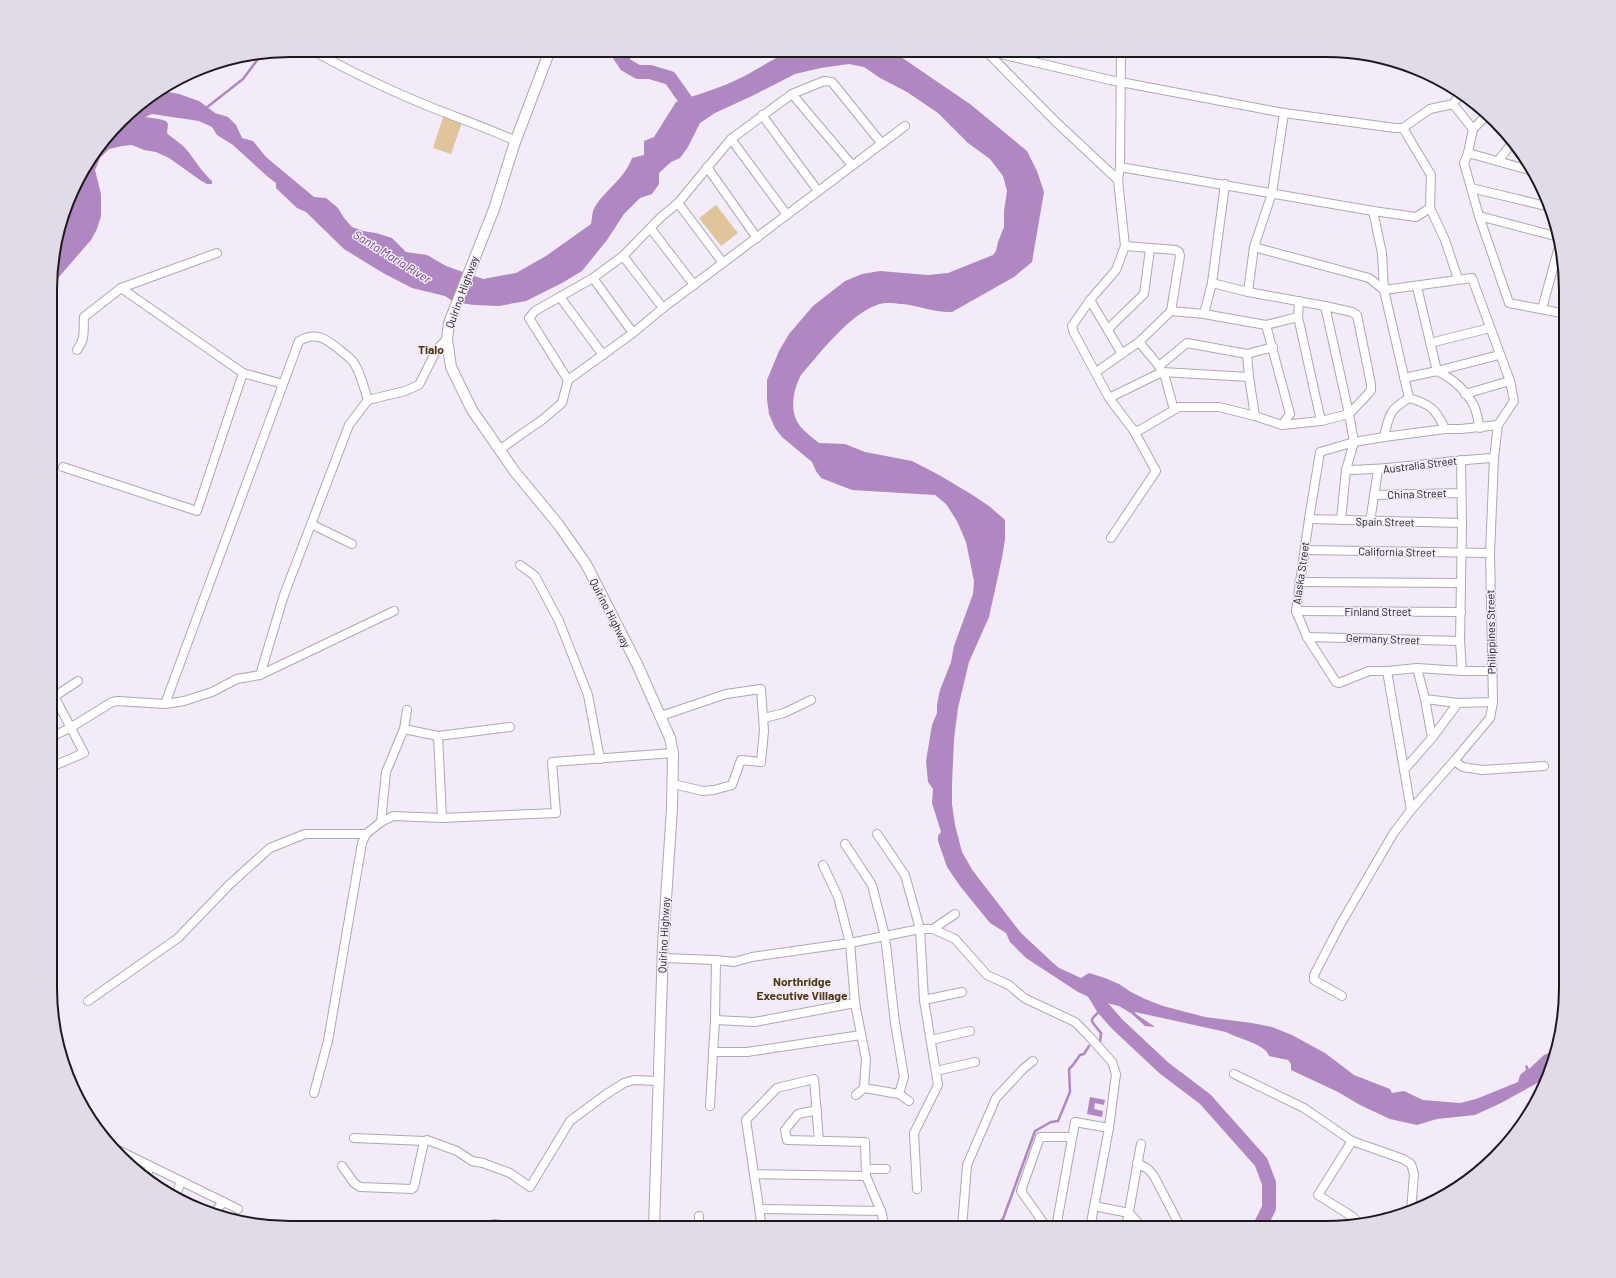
<svg xmlns="http://www.w3.org/2000/svg" width="1616" height="1278" font-family="Barlow,sans-serif">
  <style>
    .green { fill: #e0c49c }
    .water { fill: #af87c1 }
    .lines { fill: none; stroke-linecap: round; stroke-linejoin: round }
    .stream { stroke: #af87c1; stroke-width: 2.5 }
    .river { stroke: #af87c1; stroke-width: 14 }
    .minor-casing { stroke: #afa7b2; stroke-width: 10 }
    .major-casing { stroke: #afa7b2; stroke-width: 12 }
    .minor { stroke: #fff; stroke-width: 8 }
    .major { stroke: #fff; stroke-width: 10 }
    .labels { text-anchor: middle; stroke-width: 3; stroke-linejoin: round; paint-order: stroke }
    .street-label { font-size: 11px; fill: #1d1a1e; stroke: #f3ebf7 }
    .water-label { font-size: 12px; font-style: italic; fill: #6e3b82; stroke: #f3ebf7 }
    .neighbourhood-label { font-size: 12px; font-weight: bold; fill: #4f3915; stroke: #f3ebf7 }
    .rim { fill: none; stroke: #1d1a1e; stroke-width: 2 }
  </style>
  <rect width="100%" height="100%" fill="#f3ebf7"/>
  <g class="green">
    <path d="M444 114 463 120 451 154 433 148Z"/>
    <path d="M716 205 738 233 721 246 699 218Z"/>
  </g>
  <g class="water">
    <path d="M792 50H888L898 55 970 104 1027 151 1037 171 1044 192 1032 262 1014 277 952 312C935 313 918 305 901 304 894 303 883 302 877 305 850 314 820 353 801 375 794 388 789 409 798 423 803 431 812 437 819 443L845 444 865 452 912 461 939 475 971 494 989 506 1005 520V539L1002 558 989 617 969 662 958 708 954 739 952 784V804L955 825 962 852 973 871 1021 933 1052 962 1059 968 1081 978 1089 973 1105 978 1119 984 1131 992 1145 999 1163 1006 1205 1017 1252 1023 1272 1027 1292 1035 1325 1053 1354 1075 1390 1089 1392 1093 1404 1091 1423 1100 1460 1103 1476 1099 1518 1082 1520 1075 1526 1070 1525 1066 1527 1065 1529 1069 1544 1055 1555 1050 1548 1077 1501 1103 1475 1115 1437 1119 1417 1125 1390 1119 1360 1105 1338 1092 1291 1070V1064L1288 1060 1269 1056C1266 1044 1238 1039 1226 1032L1135 1012 1136 1014 1155 1027 1145 1026 1132 1014 1119 1006 1095 1000 1078 992 1026 958 1010 942 1006 933 990 923 960 886 947 867 938 841V836L941 832 932 803 933 789 928 782 926 761 932 725 937 713V704L940 690 951 662 954 646 973 594 974 581 966 542 957 521 946 504 935 495 852 490 821 478 816 471 812 462 782 437 775 428 769 414 767 399V380L779 351 789 334 813 306 845 281 862 274 880 271 928 275 948 273 993 255 996 251 998 242 1004 227V211L1007 191 1003 176 990 159 968 143 938 113 907 92 880 78 864 67 849 64 821 68 795 74 752 96 715 113 700 123 688 147 680 158 671 162 659 173V184L652 194 640 198 624 214 607 240 582 271 562 283 526 301 499 306 474 305 454 302 445 296 412 288 383 273 344 249 306 212 297 208 278 190 276 188V183L268 177 233 145 217 135 212 127 199 121 152 114 145 117 159 119 166 121 168 124 167 133C173 139 181 143 186 149 195 160 201 171 212 181V184H207L200 180 169 158 156 152 144 150 132 145 122 146 109 149 100 158 95 170 101 194V216L97 229 91 240 52 285V258L82 170 132 109 163 91 179 94 199 101 215 113 228 117 236 125 242 138 253 141 266 157 314 197 326 198 338 208 344 218 352 227 363 231 376 233 392 238 406 252 427 255 446 266 483 279 516 273 546 256 591 224C592 220 592 215 593 211 601 192 624 181 632 158L644 155V141L654 137 676 102C695 95 715 90 734 81 754 72 772 59 792 50Z"/>
    <path d="M1090 1097 1105 1100 1104 1105 1095 1103 1094 1109 1103 1111 1102 1117 1087 1114Z"/>
  </g>
  <g class="lines">
    <g class="stream">
      <path d="M206 108 243 79 261 55"/>
      <path d="M1100 1042 1101 1033C1088 1017 1089 1022 1103 1008"/>
      <path d="M989 1228 1003 1219 1035 1131 1051 1122 1058 1121 1070 1092 1069 1069 1073 1065 1080 1055 1084 1054 1089 1046"/>
    </g>
    <g class="river">
      <path d="M616 50 626 65 638 72H650L670 78 687 102 698 107"/>
      <path d="M1094 993 1103 1008 1117 1024 1164 1068 1205 1099 1261 1162 1269 1183V1208L1259 1228"/>
    </g>
    <g class="minor-casing">
      <g id="minor">
        <path d="M312 50C345 69 381 86 416 101 449 115 483 126 516 141"/>
        <path d="M984 50 1110 80 1284 113 1395 128H1403L1430 109 1453 104 1460 94"/>
        <path d="M1121 50 1120 167 1118 180 1125 246 1116 270 1090 300 1072 326 1074 333 1109 398 1134 431 1140 430 1179 407H1219L1255 416 1282 425 1321 421 1349 414 1368 394 1371 390V384L1357 315 1352 312 1325 306 1248 292 1212 283"/>
        <path d="M986 51 1055 121 1118 180"/>
        <path d="M1012 57 1025 50"/>
        <path d="M792 94 852 165"/>
        <path d="M1453 104 1473 129 1488 114"/>
        <path d="M762 115 818 191"/>
        <path d="M1473 129 1468 153 1533 171"/>
        <path d="M731 139 787 215"/>
        <path d="M1468 153 1464 163 1479 216 1509 303 1566 314"/>
        <path d="M1498 161 1513 142"/>
        <path d="M707 167 757 238"/>
        <path d="M1120 167 1373 211 1416 217 1430 208 1431 175 1403 128"/>
        <path d="M1471 188 1550 207"/>
        <path d="M678 203 723 263"/>
        <path d="M1430 208 1445 240 1458 279"/>
        <path d="M1373 211 1382 253 1384 290 1409 398"/>
        <path d="M1479 216 1555 236"/>
        <path d="M651 229 694 285"/>
        <path d="M1125 246 1176 250 1179 252 1180 256 1171 311"/>
        <path d="M1254 247 1369 278 1384 290 1472 278 1510 381 1514 401 1498 425 1494 458 1490 553 1493 702 1490 718 1454 761 1411 810 1393 834 1340 925 1314 975V980L1342 996"/>
        <path d="M623 256 663 308"/>
        <path d="M593 278 633 333"/>
        <path d="M1417 287 1437 371 1499 355"/>
        <path d="M121 288 243 373"/>
        <path d="M1248 292 1254 247 1272 193 1284 113"/>
        <path d="M560 297 603 355"/>
        <path d="M1090 300 1122 354"/>
        <path d="M1299 301 1298 317 1321 421"/>
        <path d="M1325 306 1349 414 1354 442 1346 470 1341 520"/>
        <path d="M1542 309 1558 250"/>
        <path d="M1204 314 1212 283 1225 184"/>
        <path d="M1266 325 1298 317"/>
        <path d="M1108 329 1144 294 1150 249"/>
        <path d="M1139 342 1159 366 1165 377 1174 410"/>
        <path d="M1430 343 1490 328"/>
        <path d="M77 350C86 339 83 329 84 317L121 288 217 253"/>
        <path d="M1247 354 1249 377 1255 416"/>
        <path d="M1159 366 1187 343 1247 354 1273 347"/>
        <path d="M1096 372 1139 342 1171 311 1204 314 1266 325 1290 414 1282 425"/>
        <path d="M1404 378 1437 371C1451 378 1466 390 1474 406 1477 412 1478 421 1480 428"/>
        <path d="M568 380 529 318 535 311 593 278 623 256 661 217 678 203 731 139 792 94 824 81 832 82 882 144"/>
        <path d="M1465 394 1510 381"/>
        <path d="M1109 398 1162 372 1249 377"/>
        <path d="M1384 437C1389 415 1389 410 1409 398 1430 404 1436 409 1445 429"/>
        <path d="M499 450 542 420 562 403 568 380 633 333 663 308 905 126"/>
        <path d="M1461 460 1462 523 1460 641 1462 671"/>
        <path d="M63 467 197 511 243 373 283 384"/>
        <path d="M1346 470C1396 470 1445 460 1494 458"/>
        <path d="M1374 495 1460 493"/>
        <path d="M1309 519 1462 523"/>
        <path d="M1370 522 1378 470"/>
        <path d="M311 524 352 544"/>
        <path d="M1111 538 1156 471 1134 431"/>
        <path d="M1305 550 1490 553"/>
        <path d="M520 565 535 576 559 621 588 695 600 759"/>
        <path d="M1299 582 1461 583"/>
        <path d="M394 611 260 675 284 595 349 425 368 400 405 391 419 385 437 349 447 339"/>
        <path d="M1296 611 1461 612"/>
        <path d="M1307 637 1460 641"/>
        <path d="M1417 668 1425 699 1432 738"/>
        <path d="M1387 671 1411 810"/>
        <path d="M1492 671H1462L1417 668 1387 671H1369L1339 683 1336 682 1307 637 1296 611 1309 519 1320 452 1354 442 1384 437 1445 429H1461L1498 425"/>
        <path d="M52 698 78 681"/>
        <path d="M1425 699 1458 703 1493 702"/>
        <path d="M165 704 299 341C317 331 326 339 340 350 344 354 351 358 354 363 361 374 364 388 368 400"/>
        <path d="M407 710 404 729 438 736 442 818"/>
        <path d="M661 716 726 694 761 689 764 731 761 762 741 760 732 785 714 790 703 791 673 784"/>
        <path d="M764 718 784 713 811 700"/>
        <path d="M438 736 510 727"/>
        <path d="M51 737 70 728 112 702 118 701 165 704 184 701 212 692 237 679 260 675"/>
        <path d="M1454 761 1463 767 1482 770 1544 766"/>
        <path d="M51 767 84 753 51 690"/>
        <path d="M1404 770 1432 738 1458 703"/>
        <path d="M381 822 386 772 404 729"/>
        <path d="M877 834 905 875 920 929 924 1000 938 1085 914 1133 917 1189"/>
        <path d="M845 844 872 885 885 936 895 1023 904 1077 899 1094"/>
        <path d="M823 865 838 897 850 943 855 1003 866 1059 864 1088 856 1095"/>
        <path d="M933 929 955 939 987 975 1009 985 1024 998 1075 1022 1088 1035 1112 1062 1116 1074 1109 1128 1090 1228"/>
        <path d="M663 958 716 960 734 962 752 957 850 943 920 929H933L955 914"/>
        <path d="M924 1000 962 992"/>
        <path d="M88 1001 178 938 230 884 270 848 305 834H366"/>
        <path d="M715 1020 755 1022 855 1003"/>
        <path d="M931 1040 970 1031"/>
        <path d="M713 1052H747L861 1035"/>
        <path d="M936 1071 975 1062"/>
        <path d="M1234 1074 1304 1108 1352 1141 1403 1159 1411 1164 1414 1174 1411 1211"/>
        <path d="M864 1088 899 1094 909 1101"/>
        <path d="M314 1093 328 1041 362 843 366 834 381 822 393 816 442 818 556 813 552 762 673 753"/>
        <path d="M710 1106 715 1020 716 960"/>
        <path d="M817 1110 798 1114 785 1130 787 1140 865 1142 866 1176 881 1211 885 1228"/>
        <path d="M354 1138 425 1141"/>
        <path d="M1352 1141 1318 1195 1353 1217 1357 1222"/>
        <path d="M118 1150 238 1209"/>
        <path d="M1137 1163 1148 1169 1154 1176 1181 1228"/>
        <path d="M342 1166 354 1183 360 1187 412 1189 414 1187 424 1142 427 1140 457 1151 472 1161 483 1163 510 1173 530 1187 570 1121 605 1095 624 1083 634 1080 658 1081"/>
        <path d="M866 1169H886"/>
        <path d="M754 1174 866 1176"/>
        <path d="M146 1178 150 1166"/>
        <path d="M176 1196 181 1181"/>
        <path d="M1094 1206 1129 1213 1143 1228"/>
        <path d="M759 1209 881 1211"/>
        <path d="M213 1213 224 1202"/>
        <path d="M699 1216V1228"/>
        <path d="M1289 1226 1292 1228"/>
        <path d="M488 1228 494 1224 512 1227"/>
        <path d="M762 1228 746 1120 777 1088 814 1079 819 1141"/>
        <path d="M962 1228 967 1165 996 1098 1023 1069 1033 1061"/>
        <path d="M1047 1228 1021 1191 1040 1137H1072"/>
        <path d="M1056 1228 1075 1122 1109 1128"/>
        <path d="M1126 1228 1141 1144"/>
      </g>
    </g>
    <g class="major-casing">
      <path id="major" d="M550 50 514 145 494 209 449 323 447 339 451 367 472 410 515 472 558 524 586 564 637 664 670 738 673 753 672 808 663 945 654 1228"/>
    </g>
    <use href="#minor" class="minor"/>
    <use href="#major" class="major"/>
  </g>
  <g class="labels">
    <g class="street-label">
      <text transform="translate(462 292) rotate(-70)" y="4">Quirino Highway</text>
      <text transform="translate(1420 465) rotate(-7)" y="4">Australia Street</text>
      <text transform="translate(1417 494) rotate(-2)" y="4">China Street</text>
      <text transform="translate(1385 522) rotate(1)" y="4">Spain Street</text>
      <text transform="translate(1397 552) rotate(1)" y="4">California Street</text>
      <text transform="translate(1301 573) rotate(-82)" y="4">Alaska Street</text>
      <text x="1378" y="616">Finland Street</text>
      <text transform="translate(610 613) rotate(63)" y="4">Quirino Highway</text>
      <text transform="translate(1491 632) rotate(-91)" y="4">Philippines Street</text>
      <text transform="translate(1383 639) rotate(2)" y="4">Germany Street</text>
      <text transform="translate(664 935) rotate(-87)" y="4">Quirino Highway</text>
    </g>
    <g class="water-label">
      <text transform="translate(392 257) rotate(32)" y="4">Santa Maria River</text>
    </g>
    <g class="neighbourhood-label">
      <text x="431" y="354">Tialo</text>
      <text x="802" y="986">Northridge<tspan x="802" dy="14">Executive Village</tspan></text>
    </g>
  </g>
  <path d="M0 0H1616V1278H0ZM290 57H1326A233 233 0 0 1 1559 290V988A233 233 0 0 1 1326 1221H290A233 233 0 0 1 57 988V290A233 233 0 0 1 290 57Z" fill="#e2dae6" fill-rule="evenodd"/>
  <path class="rim" d="M290 57H1326A233 233 0 0 1 1559 290V988A233 233 0 0 1 1326 1221H290A233 233 0 0 1 57 988V290A233 233 0 0 1 290 57Z"/>
</svg>
